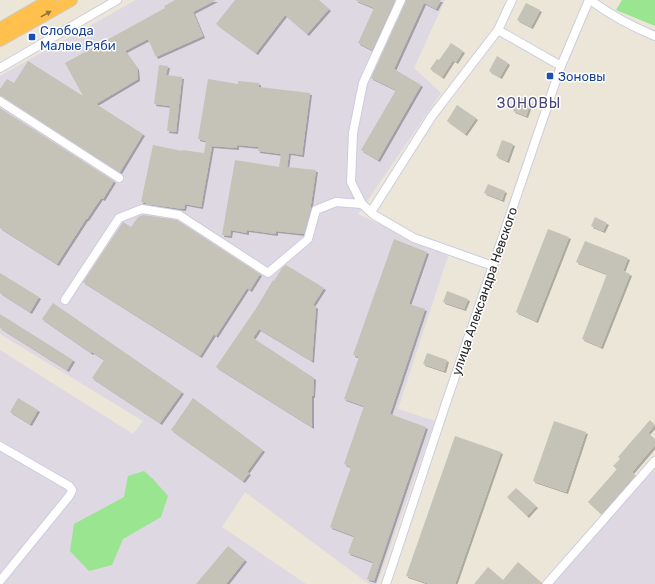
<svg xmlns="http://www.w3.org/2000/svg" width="655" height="584" font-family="Rubik,sans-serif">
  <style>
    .industrial { fill: #ddd8e2 }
    .green { fill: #9ae58f }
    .building { fill: #c5c3b7; filter: url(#shadow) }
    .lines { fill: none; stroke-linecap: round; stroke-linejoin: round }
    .minor-casing { stroke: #cccce1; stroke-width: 10 }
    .highway-casing { stroke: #cbcbcb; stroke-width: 14 }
    .minor { stroke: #fff; stroke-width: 8 }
    .highway { stroke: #ffc04d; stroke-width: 12 }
    .oneway { fill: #93743a }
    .transit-dot { fill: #1a4fb4; stroke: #fff; stroke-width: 1.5 }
    .labels { text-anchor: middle; stroke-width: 3; stroke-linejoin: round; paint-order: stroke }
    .transit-label { font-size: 13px; fill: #164399; stroke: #fff; text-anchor: start }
    .street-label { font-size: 13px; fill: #272727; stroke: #fff }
    .neighbourhood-label { font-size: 14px; letter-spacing: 1px; fill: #474579; stroke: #fff }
  </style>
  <defs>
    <filter id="shadow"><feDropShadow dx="2" dy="2" stdDeviation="0" flood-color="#0004"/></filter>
  </defs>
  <rect width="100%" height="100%" fill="#ebe6d7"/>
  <g class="industrial">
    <path d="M136 0H445L414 68 441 93 358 214 448 256 398 409 435 421 377 584H369L245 492 222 527 306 584H0V350L133 434 143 421 0 334V76Z"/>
    <path d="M652 470 655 472V584H550Z"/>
  </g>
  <g class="green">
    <path d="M622 0H655V26L616 10Z"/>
    <path d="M144 471 153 479 168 496 161 517 123 539 112 565 89 571 70 551 74 524 124 497 128 476Z"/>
  </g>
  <g class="building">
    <path d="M175 0H216L193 12 203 36 156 57 148 39 125 51 137 68 138 79 96 104 143 134 120 172 0 96V89L7 79 14 83 28 61 83 96 65 63 165 8 164 6Z"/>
    <path d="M235 0H319L329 9 307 34 285 15 256 53 216 24Z"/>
    <path d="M355 0H395L372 50 358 43 374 8Z"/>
    <path d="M406 0H441L436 9 424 3 394 69 421 85 378 160 361 150 396 90 371 78Z"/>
    <path d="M526 3 540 10 531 27 517 20Z"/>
    <path d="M451 43 463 51 456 62 453 60 442 77 430 69 437 59 439 60Z"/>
    <path d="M497 56 508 63 500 77 489 71Z"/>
    <path d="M159 65 168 66 166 75 182 77 176 132 167 131 170 106 154 104Z"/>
    <path d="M208 79 238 84V81L259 83V87L310 93 302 155 289 153 287 167 316 170 310 211 304 234 276 231V234L247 230V233L231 230 230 236 222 235 235 160 279 167 281 154 258 151V147L237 145V148L212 146 201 207 185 204 184 209 146 204V203L141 202 153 145 182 151V150L204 153 206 141 198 139Z"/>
    <path d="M518 97 531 102 526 116 513 111Z"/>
    <path d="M457 105 476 118 465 134 447 121Z"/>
    <path d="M0 108 114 181 103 199 101 198 87 219H86L57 264 0 228Z"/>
    <path d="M502 140 513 144 507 161 496 156Z"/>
    <path d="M488 184 505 191 502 200 484 193Z"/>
    <path d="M143 215 177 220 260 274 250 290 247 288 216 336 214 334 200 356 83 282 123 222 131 227 138 217Z"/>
    <path d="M595 217 607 223 603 231 591 226Z"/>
    <path d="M548 229 569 237 536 321 516 312Z"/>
    <path d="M394 239 427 252 409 304 425 309 390 414 426 427 374 581 367 579 373 562 348 553 354 536 330 527 351 467 344 464 364 406 344 399 359 357 353 355Z"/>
    <path d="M585 241 628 258 623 271 630 274 601 347 582 339 607 274 576 262Z"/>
    <path d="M286 265 324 288 313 305 316 307 312 361 259 329 253 338 314 378 313 396H312V427L216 367 257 307 273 280 274 281 282 268Z"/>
    <path d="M0 273 39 297 30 312 0 293Z"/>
    <path d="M447 291 468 299 464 309 443 302Z"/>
    <path d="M53 303 182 392 160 423 92 378 104 360 92 352 91 353 42 319Z"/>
    <path d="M0 314 73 360 67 370 0 328Z"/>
    <path d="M427 353 447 360 444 371 423 364Z"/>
    <path d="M18 398 38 410 30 424 10 412Z"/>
    <path d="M193 398 263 450 247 472 249 473 243 481 171 430Z"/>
    <path d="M650 420 655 425 648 433 655 439V445L632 472 635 475 601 514 588 502 617 469 613 466 620 459 618 457Z"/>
    <path d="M554 421 586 432 566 492 533 481Z"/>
    <path d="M455 436 501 452 455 584H430L406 576Z"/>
    <path d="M516 488 536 506 527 516 507 497Z"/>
    <path d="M228 546 245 560 226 584H196Z"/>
    <path d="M518 562 542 583V584H474L488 567 503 580Z"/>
  </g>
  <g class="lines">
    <g class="minor-casing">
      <g id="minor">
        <path d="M401 0 363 83 353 133 351 182 362 204 374 215 414 238 493 266"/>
        <path d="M590 0C612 16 630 26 655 36"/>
        <path d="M498 30 561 66"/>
        <path d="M0 68 117 0"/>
        <path d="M0 101 119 178"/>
        <path d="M371 212 432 116 498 30 512 0"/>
        <path d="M65 300 119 218 142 209 179 215 268 273 308 239 316 210 336 202 362 204"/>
        <path d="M0 446 69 486 72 490 70 495 0 581"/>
        <path d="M386 584 445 406 561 66 589 0"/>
        <path d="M547 584 655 461"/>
      </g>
    </g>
    <g class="highway-casing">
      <g id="highway">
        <path d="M0 29 50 0"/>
        <path d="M0 40 71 0"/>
      </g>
    </g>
    <use href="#minor" class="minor"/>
    <use href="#highway" class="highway"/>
  </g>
  <defs><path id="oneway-solid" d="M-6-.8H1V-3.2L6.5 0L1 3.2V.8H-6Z"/></defs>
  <use class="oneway" href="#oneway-solid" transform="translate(46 14) rotate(-29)"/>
  <g class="transit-dot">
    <rect x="28" y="33" width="8" height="8" rx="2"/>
    <rect x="546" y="72" width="8" height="8" rx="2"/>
  </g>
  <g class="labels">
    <g class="transit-label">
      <text x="40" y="35">Слобода<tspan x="40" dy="15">Малые Ряби</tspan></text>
      <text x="558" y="81">Зоновы</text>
    </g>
    <g class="street-label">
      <text transform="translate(484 291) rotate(-71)" y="5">улица Александра Невского</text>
    </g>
    <g class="neighbourhood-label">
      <text x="529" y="108">ЗОНОВЫ</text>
    </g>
  </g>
</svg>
